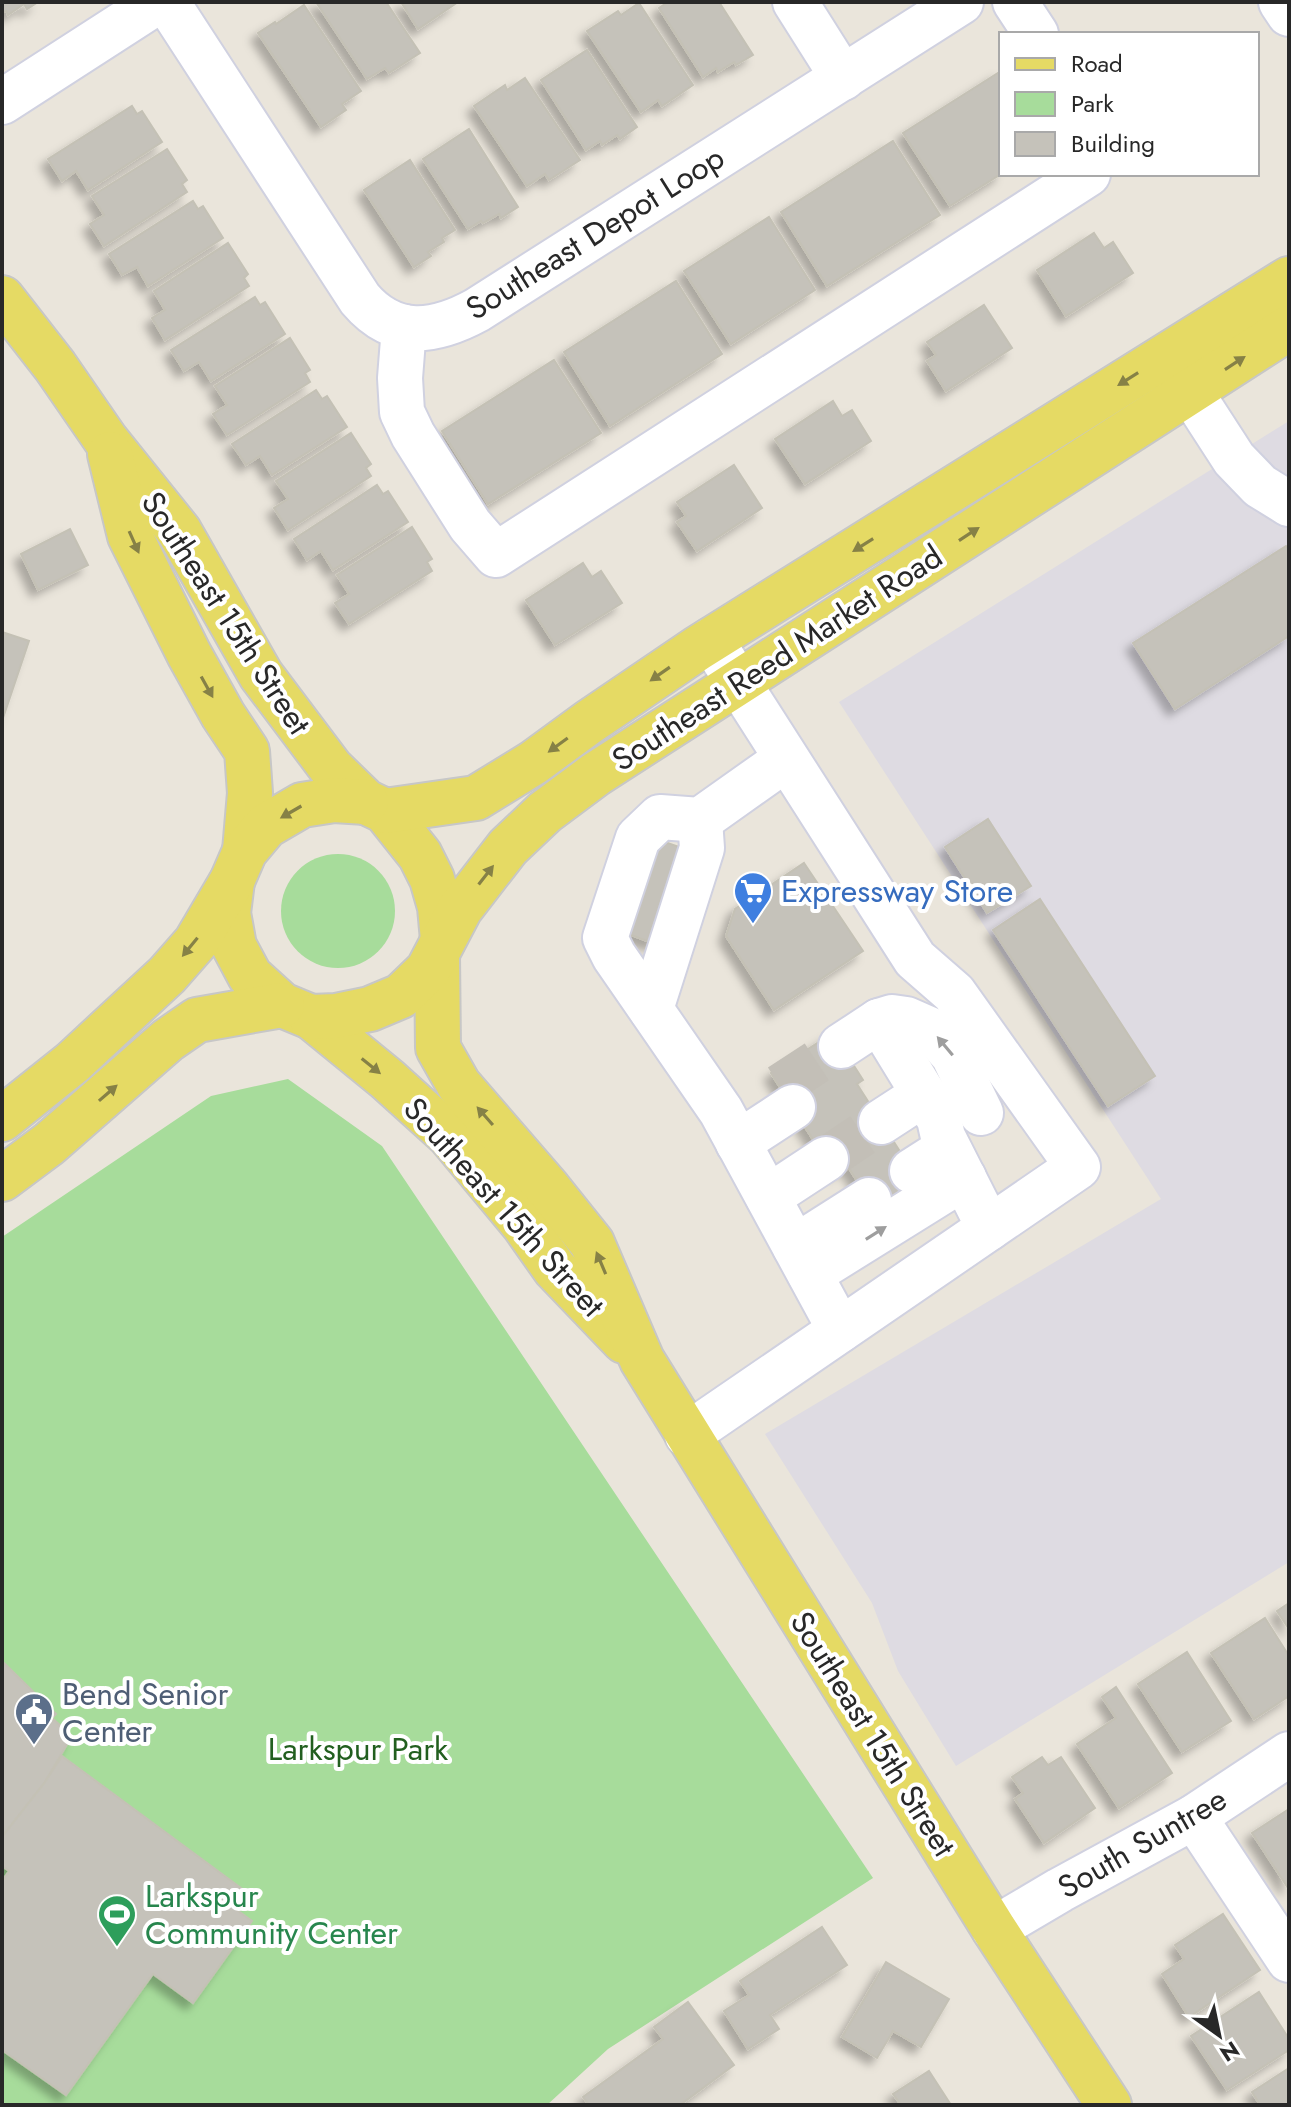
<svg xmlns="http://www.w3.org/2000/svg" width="1291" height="2107" font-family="Jost,sans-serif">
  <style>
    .industrial { fill: #dedbe2 }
    .green { fill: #a7dc9b }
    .building { fill: #c5c2ba; stroke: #c4c1b5; stroke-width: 2; filter: url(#shadow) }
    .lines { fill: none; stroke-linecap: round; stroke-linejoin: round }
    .minor-tunnel { stroke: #c3bfb7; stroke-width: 44; stroke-dasharray: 44 22; stroke-linecap: butt }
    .minor-casing { stroke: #d0d1e0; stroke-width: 48 }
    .major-casing { stroke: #c7c7c7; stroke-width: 48 }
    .minor { stroke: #fff; stroke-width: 44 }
    .major { stroke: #e5da64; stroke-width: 44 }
    .oneway { fill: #868146 }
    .oneway2 { fill: #9e9e9e }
    .labels { text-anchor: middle; stroke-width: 8; stroke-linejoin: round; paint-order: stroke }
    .street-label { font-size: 32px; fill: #282828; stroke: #fff }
    .shop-label { font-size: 32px; fill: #366cbe; stroke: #fff; text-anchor: start }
    .service-label { font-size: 32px; fill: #4e5e75; stroke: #fff; text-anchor: start }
    .park-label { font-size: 32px; fill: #225f1f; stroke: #fff }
    .leisure-label { font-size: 32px; fill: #27864d; stroke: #fff; text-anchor: start }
  </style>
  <defs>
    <filter id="shadow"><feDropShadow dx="-7" dy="7" stdDeviation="4" flood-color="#0004"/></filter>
  </defs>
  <rect width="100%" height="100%" fill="#eae5db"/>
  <path class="industrial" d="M1289 421V1562L956 1766 898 1671 872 1603 765 1434 1161 1199 839 702Z"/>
  <g class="green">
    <circle cx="338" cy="911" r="57"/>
    <path d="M288 1079 382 1146 873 1878 608 2049 547 2105H2V1237L211 1096Z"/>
  </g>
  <g class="building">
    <path d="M2 2H38L27 9 24 4 8 15 6 11 2 13Z"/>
    <path d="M316 2H386L420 53 389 73 385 68 367 79Z"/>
    <path d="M401 2H458L418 29Z"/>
    <path d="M668 2H719L753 55 736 65 734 62 718 72 716 68 703 77 659 8Z"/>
    <path d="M639 3 693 85 662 106 658 100 641 112 587 31 618 11 621 15Z"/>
    <path d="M304 5 361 91 342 104 346 110 321 127 258 33 275 22 276 24Z"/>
    <path d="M587 50 637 127 620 139 617 135 602 145 600 141 586 150 541 80Z"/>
    <path d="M1001 71V174L950 206 903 133Z"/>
    <path d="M525 78 580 160 549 180 545 174 527 186 474 106 505 85 507 90Z"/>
    <path d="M132 106 137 114 142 111 162 142 88 190 76 171 62 181 48 159Z"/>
    <path d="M469 129 518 207 501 218 499 214 483 223 481 221 468 229 423 159Z"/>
    <path d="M893 141 940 215 827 286 781 212Z"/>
    <path d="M167 149 187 180 182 184 187 192 104 246 90 224 104 215 92 196Z"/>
    <path d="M410 160 455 230 442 238 444 242 428 252 431 256 414 267 364 190Z"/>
    <path d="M193 201 198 209 203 206 223 238 148 286 137 267 122 275 109 254Z"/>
    <path d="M769 217 815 290 731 344 684 271Z"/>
    <path d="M1094 233 1104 248 1113 242 1133 273 1066 316 1037 270Z"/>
    <path d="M228 243 248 274 244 278 249 286 165 340 152 318 165 310 154 291Z"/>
    <path d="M676 281 722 354 610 426 564 352Z"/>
    <path d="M255 297 260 305 265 302 285 334 211 381 199 362 184 371 171 350Z"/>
    <path d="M984 305 1012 348 946 391 927 361 936 355 927 342Z"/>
    <path d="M290 338 310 370 305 373 310 382 227 435 213 414 227 405 215 386Z"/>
    <path d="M554 360 601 433 488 504 442 431Z"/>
    <path d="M316 390 322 399 327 396 347 427 272 475 260 456 246 465 232 444Z"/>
    <path d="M833 401 842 416 852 410 871 441 805 484 775 439Z"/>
    <path d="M351 433 371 464 366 468 371 476 288 530 274 508 288 499 276 481Z"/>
    <path d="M734 465 762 508 697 551 677 522 686 516 677 502Z"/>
    <path d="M377 485 383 494 388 491 408 522 333 570 321 551 307 560 294 539Z"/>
    <path d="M412 527 432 559 427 562 432 571 349 624 335 603 349 594 337 575Z"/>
    <path d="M70 529 88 565 38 590 21 554Z"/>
    <path d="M1286 546 1289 550V636L1175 709 1133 643Z"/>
    <path d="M583 563 592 577 601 571 622 603 555 645 526 600Z"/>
    <path d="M2 632 29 641 2 721Z"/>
    <path d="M988 819 1031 886 987 913 945 847Z"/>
    <path d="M656 839 688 850 655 944 623 932Z"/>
    <path d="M804 863 863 951 774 1010 726 936 735 909Z"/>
    <path d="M1040 899 1155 1076 1108 1106 993 930Z"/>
    <path d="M833 1033 863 1080 857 1084 920 1183 876 1211 847 1165 834 1173 771 1073Z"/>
    <path d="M1289 1603V1629L1277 1611Z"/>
    <path d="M1265 1618 1289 1656V1696L1254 1719 1211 1653Z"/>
    <path d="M1187 1652 1231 1721 1182 1752 1138 1684Z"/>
    <path d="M2 1661 56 1714 52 1718 72 1736 45 1782 2 1837Z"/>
    <path d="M1116 1687 1172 1773 1119 1808 1077 1744 1116 1718 1102 1697Z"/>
    <path d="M62 1756 249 1894 237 1910 252 1921 193 2003 153 1974 66 2095 2 2050V1881L9 1871 2 1866V1837L45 1782Z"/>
    <path d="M1042 1757 1048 1765 1061 1757 1095 1808 1044 1843 1015 1799 1023 1793 1012 1777Z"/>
    <path d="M1289 1809V1887L1288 1888 1252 1833Z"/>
    <path d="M1223 1914 1260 1970 1189 2017 1162 1974 1184 1959 1175 1945Z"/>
    <path d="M822 1927 847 1965 770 2015 779 2029 748 2049 724 2011 749 1995 740 1981Z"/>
    <path d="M886 1962 949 1999 921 2047 893 2031 877 2058 842 2037Z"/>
    <path d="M1259 1992 1289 2039V2050L1227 2090 1191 2036Z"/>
    <path d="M688 2002 734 2065 680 2105H589L583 2097 663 2039 654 2027Z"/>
    <path d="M1289 2068V2105H1260L1252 2092Z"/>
    <path d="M929 2071 951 2105H901L893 2094Z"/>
  </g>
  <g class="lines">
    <g class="minor-tunnel">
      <path d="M780 1086 841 1046"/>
      <path d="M826 1159 881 1122"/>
    </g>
    <g class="minor-casing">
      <g id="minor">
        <path d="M167 2 360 299C394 339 435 333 477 310L961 2"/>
        <path d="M795 2 843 78"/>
        <path d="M1015 2 1036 34"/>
        <path d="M1281 2 1289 14"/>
        <path d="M2 102 157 2"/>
        <path d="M404 327 400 378 402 412 413 435 470 525 496 555 1088 174"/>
        <path d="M1190 391 1234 459 1260 486 1289 504"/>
        <path d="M786 759 700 820 660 817 638 838 605 938 614 956 721 1111 840 1330"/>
        <path d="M651 1009 702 848 700 820"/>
        <path d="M879 1021 939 1119 943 1137 989 1228"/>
        <path d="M841 1046 879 1021 892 1017 906 1019 931 1030 953 1055 981 1113"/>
        <path d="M881 1122 924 1094"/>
        <path d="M738 1143 793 1107"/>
        <path d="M912 1171 948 1148"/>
        <path d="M768 1197 826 1159"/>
        <path d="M795 1247 869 1200"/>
        <path d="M810 1274 964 1178"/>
        <path d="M687 1435 1078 1167 954 993 915 959 711 640"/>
        <path d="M1194 1817 1289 1960"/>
        <path d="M994 1929 1060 1890 1194 1817 1289 1754"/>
      </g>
    </g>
    <g class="major-casing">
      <g id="major">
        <path d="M2 298 55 366 106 440 179 531 261 675 331 768 366 802 385 811 420 855 432 879 440 907 443 940"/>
        <path d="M110 454 130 536 189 654 223 715 247 751 250 793 245 851"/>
        <path d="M385 811 476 798 533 763 589 722 698 648 1289 279"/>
        <path d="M232 881 228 913 234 946 250 976 282 1005 311 1017 387 1079 449 1135 524 1225 555 1269 624 1341"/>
        <path d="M437 956 438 1048 459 1085 548 1188 592 1243 642 1360 994 1929 1109 2105"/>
        <path d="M311 1017 336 1016 370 1009 401 996 428 970 460 909 508 847 545 812 596 774 1289 328"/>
        <path d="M2 1119 72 1063 167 975 196 942 232 881 245 851 266 826 302 805 334 800 366 802"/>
        <path d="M2 1179 49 1144 168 1040 197 1020 282 1005"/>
      </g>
    </g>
    <use href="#minor" class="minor"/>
    <use href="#major" class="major"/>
  </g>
  <defs><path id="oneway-solid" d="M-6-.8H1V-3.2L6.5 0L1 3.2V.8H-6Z" transform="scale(2)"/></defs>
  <g class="oneway">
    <use href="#oneway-solid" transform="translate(1235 363) rotate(-33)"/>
    <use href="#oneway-solid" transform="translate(1128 379) rotate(148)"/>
    <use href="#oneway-solid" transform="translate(969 534) rotate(-33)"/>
    <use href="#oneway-solid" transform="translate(134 542) rotate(66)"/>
    <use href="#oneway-solid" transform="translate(863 545) rotate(148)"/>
    <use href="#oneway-solid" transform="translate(660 674) rotate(145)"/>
    <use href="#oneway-solid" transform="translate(207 687) rotate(61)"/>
    <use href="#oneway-solid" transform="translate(558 745) rotate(144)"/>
    <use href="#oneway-solid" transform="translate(291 812) rotate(150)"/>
    <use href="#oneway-solid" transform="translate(486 875) rotate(-52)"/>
    <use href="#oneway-solid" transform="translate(190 947) rotate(129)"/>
    <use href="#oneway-solid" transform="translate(371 1066) rotate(39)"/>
    <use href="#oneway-solid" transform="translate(108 1093) rotate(-41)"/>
    <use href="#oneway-solid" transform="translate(485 1116) rotate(-131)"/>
    <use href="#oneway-solid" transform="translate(601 1263) rotate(-113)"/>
  </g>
  <g class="oneway2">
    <use href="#oneway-solid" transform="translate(945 1046) rotate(-130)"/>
    <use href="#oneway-solid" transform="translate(876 1233) rotate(-32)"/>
  </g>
  <defs>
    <g id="supermarket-pin" transform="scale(2)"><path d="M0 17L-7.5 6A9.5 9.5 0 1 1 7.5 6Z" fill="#3f7fe0" stroke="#fff"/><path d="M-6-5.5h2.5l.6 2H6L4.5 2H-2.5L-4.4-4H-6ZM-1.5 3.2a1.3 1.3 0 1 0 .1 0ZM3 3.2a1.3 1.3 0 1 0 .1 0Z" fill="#fff"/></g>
    <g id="civic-pin" transform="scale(2)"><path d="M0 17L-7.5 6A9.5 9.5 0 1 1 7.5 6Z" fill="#5c6f8a" stroke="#fff"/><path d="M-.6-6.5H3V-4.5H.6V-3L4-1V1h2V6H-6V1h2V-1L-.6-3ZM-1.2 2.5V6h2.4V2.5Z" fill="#fff"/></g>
    <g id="stadium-pin" transform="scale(2)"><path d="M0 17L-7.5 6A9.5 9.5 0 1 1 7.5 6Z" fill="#2e9e5b" stroke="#fff"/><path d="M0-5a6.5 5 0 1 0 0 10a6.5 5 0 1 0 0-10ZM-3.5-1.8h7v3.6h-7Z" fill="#fff"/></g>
  </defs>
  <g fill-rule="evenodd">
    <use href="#supermarket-pin" x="753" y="891"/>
    <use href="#civic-pin" x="34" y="1712"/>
    <use href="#stadium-pin" x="117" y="1914"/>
  </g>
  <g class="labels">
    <g class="street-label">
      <text transform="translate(595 233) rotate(-32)" y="11">Southeast Depot Loop</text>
      <text transform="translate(226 613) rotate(57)" y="11">Southeast 15th Street</text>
      <text transform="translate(777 658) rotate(-33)" y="11">Southeast Reed Market Road</text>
      <text transform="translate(504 1207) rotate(48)" y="11">Southeast 15th Street</text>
      <text transform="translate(873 1734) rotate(58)" y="11">Southeast 15th Street</text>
      <text transform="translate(1142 1843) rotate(-30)" y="11">South Suntree</text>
    </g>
    <g class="shop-label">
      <text x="781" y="902">Expressway Store</text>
    </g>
    <g class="service-label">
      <text x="62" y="1705">Bend Senior<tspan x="62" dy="37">Center</tspan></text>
    </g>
    <g class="park-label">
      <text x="358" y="1760">Larkspur Park</text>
    </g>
    <g class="leisure-label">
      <text x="145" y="1907">Larkspur<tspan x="145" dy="37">Community Center</tspan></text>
    </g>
  </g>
  <rect width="1291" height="2107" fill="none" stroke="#282828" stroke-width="8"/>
  <rect x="999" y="32" width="260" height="144" fill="#ffffff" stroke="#a9a9a9" stroke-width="2"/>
  <rect x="1015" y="58" width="40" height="12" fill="#e5da64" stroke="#a9a9a9" stroke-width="2"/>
  <text x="1071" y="72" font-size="24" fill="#282828">Road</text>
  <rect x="1015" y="92" width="40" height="24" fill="#a7dc9b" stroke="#a9a9a9" stroke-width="2"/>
  <text x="1071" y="112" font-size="24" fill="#282828">Park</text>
  <rect x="1015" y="132" width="40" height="24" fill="#c5c2ba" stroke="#a9a9a9" stroke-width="2"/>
  <text x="1071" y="152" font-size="24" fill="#282828">Building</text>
  <g transform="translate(1219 2035) rotate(147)" stroke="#ffffff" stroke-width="6" paint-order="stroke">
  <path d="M0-6L14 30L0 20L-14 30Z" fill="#282828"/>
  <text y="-12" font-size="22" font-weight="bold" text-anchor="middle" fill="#282828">N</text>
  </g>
</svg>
